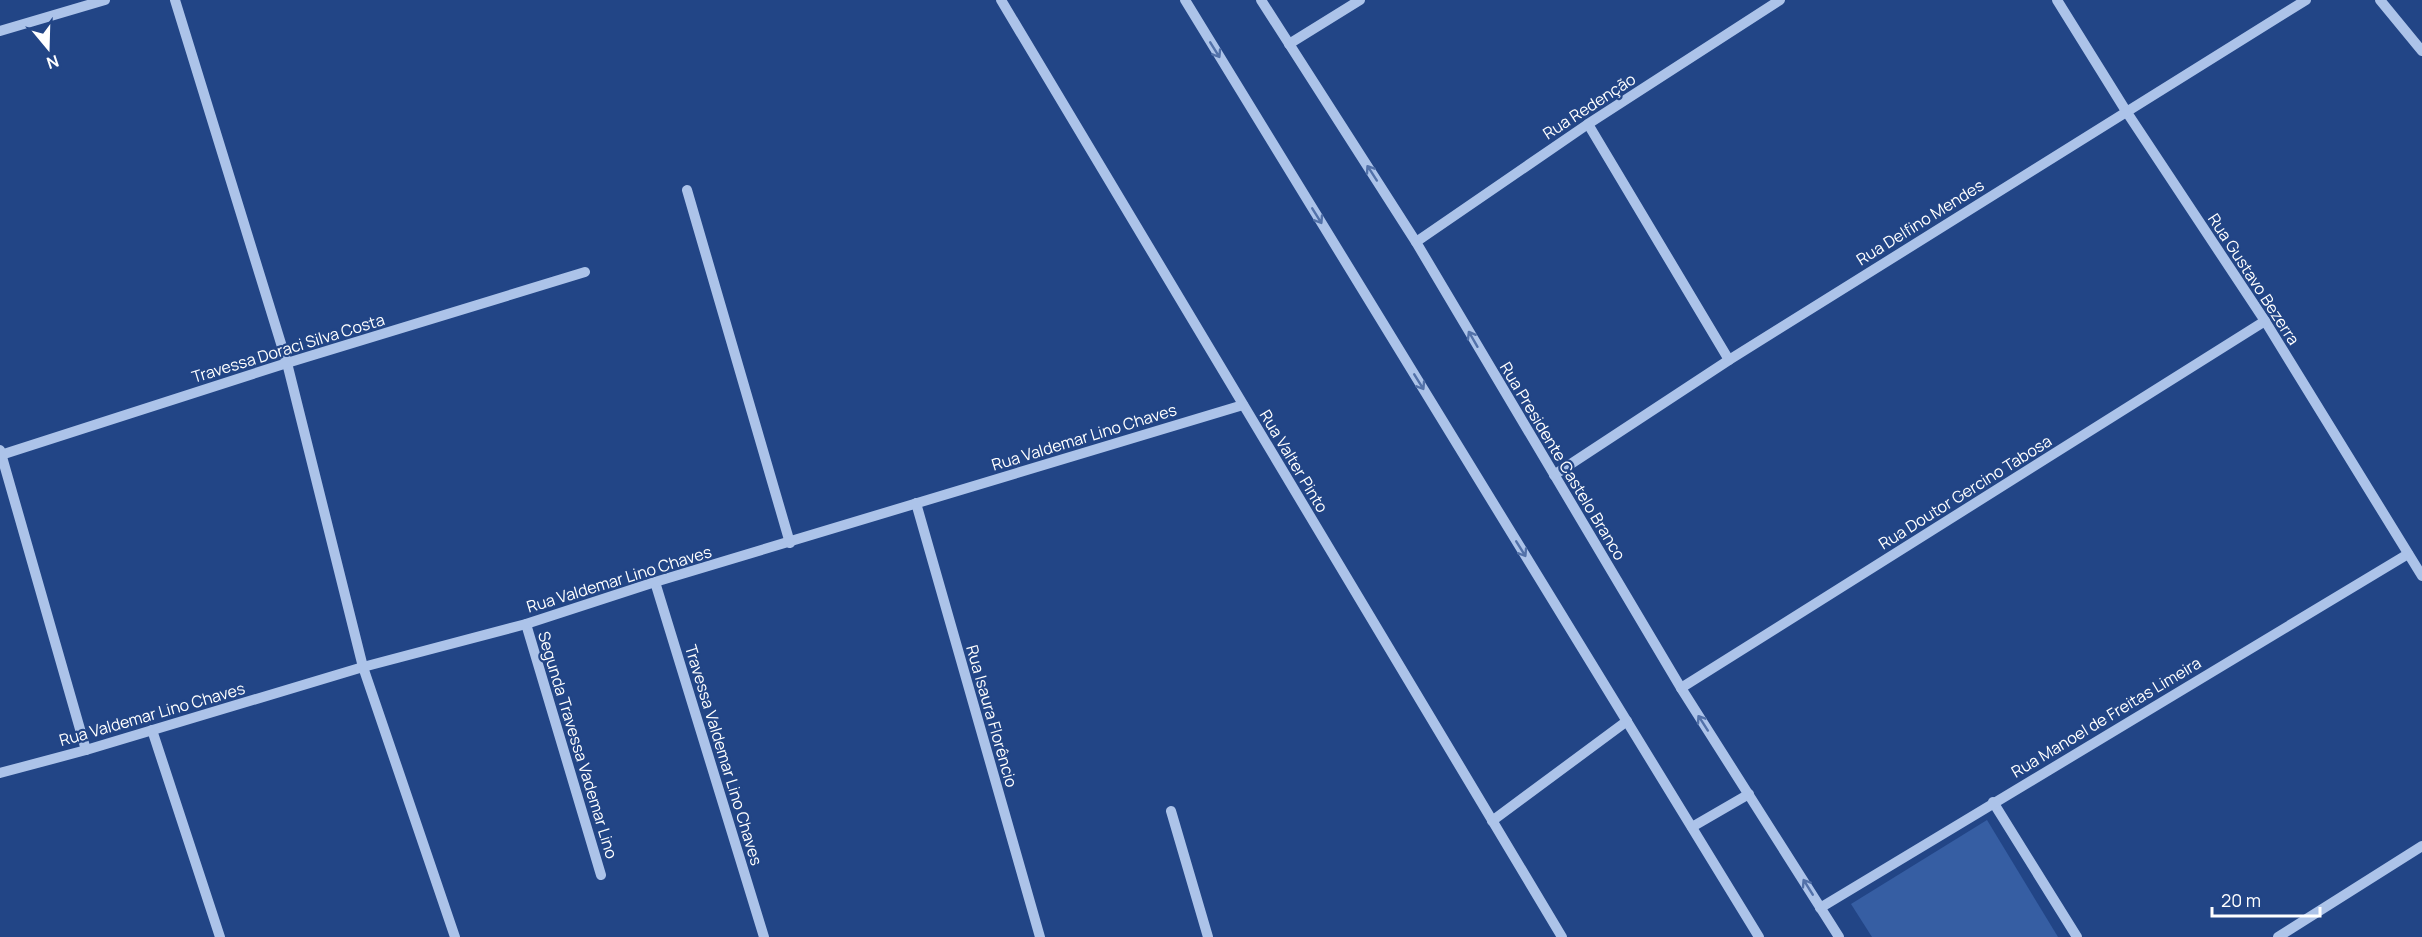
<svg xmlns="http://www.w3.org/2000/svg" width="2422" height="937" font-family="Manrope,sans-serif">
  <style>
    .green { fill: #365ea3 }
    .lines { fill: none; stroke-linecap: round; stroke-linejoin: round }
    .minor { stroke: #acc3e9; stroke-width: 10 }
    .oneway { stroke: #5271a9 }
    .labels { text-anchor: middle; stroke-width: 4.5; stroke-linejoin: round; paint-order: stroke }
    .street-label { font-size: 16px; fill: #fff; stroke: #224586 }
  </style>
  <rect width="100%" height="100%" fill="#224586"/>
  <path class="green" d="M1987 820 2058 937H1872L1851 904Z"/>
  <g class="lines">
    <g class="minor">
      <path d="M175 0 287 363 363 667 455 937"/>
      <path d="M1001 0 1562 937"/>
      <path d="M1185 0 1759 937"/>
      <path d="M1261 0 1416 242 1681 688 1839 937"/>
      <path d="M2057 0 2126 111 2265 321 2422 576"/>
      <path d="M2380 0 2422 51"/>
      <path d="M0 31 105 0"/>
      <path d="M1289 44 1360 0"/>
      <path d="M1588 124 1729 360"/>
      <path d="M687 190 790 543"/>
      <path d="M1416 242 1588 124 1780 0"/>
      <path d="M0 450 86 750"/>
      <path d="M1 455 287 363 585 272"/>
      <path d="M1554 475 1729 360 2306 0"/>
      <path d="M916 503 1040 937"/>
      <path d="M655 582 764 937"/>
      <path d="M526 624 601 875"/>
      <path d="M1681 688 2265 321"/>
      <path d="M152 730 220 937"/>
      <path d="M0 773 86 750 363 667 526 624 655 582 1243 405"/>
      <path d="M1993 802 2077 937"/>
      <path d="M1171 811 1208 937"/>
      <path d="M1492 821 1627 721"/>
      <path d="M1692 827 1749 794"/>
      <path d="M1820 908 2408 554"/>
      <path d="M2278 937 2422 846"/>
    </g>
  </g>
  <defs><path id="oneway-shaft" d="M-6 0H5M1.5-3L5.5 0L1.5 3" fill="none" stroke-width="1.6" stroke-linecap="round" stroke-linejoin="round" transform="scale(1.5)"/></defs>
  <g class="oneway">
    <use href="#oneway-shaft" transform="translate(1215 50) rotate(58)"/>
    <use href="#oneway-shaft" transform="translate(1372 173) rotate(-123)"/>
    <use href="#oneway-shaft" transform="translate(1317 216) rotate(58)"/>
    <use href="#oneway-shaft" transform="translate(1473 339) rotate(-120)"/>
    <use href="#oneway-shaft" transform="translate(1419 382) rotate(58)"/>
    <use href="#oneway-shaft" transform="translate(1521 549) rotate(58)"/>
    <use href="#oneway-shaft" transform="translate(1703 723) rotate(-123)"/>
    <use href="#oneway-shaft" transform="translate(1808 887) rotate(-122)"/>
  </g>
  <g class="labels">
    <g class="street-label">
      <text transform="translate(1589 106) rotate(-33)" y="6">Rua Redenção</text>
      <text transform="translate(1920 222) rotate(-32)" y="6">Rua Delfino Mendes</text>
      <text transform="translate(2254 279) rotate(57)" y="6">Rua Gustavo Bezerra</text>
      <text transform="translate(288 348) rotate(-17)" y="6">Travessa Doraci Silva Costa</text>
      <text transform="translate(1084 437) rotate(-17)" y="6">Rua Valdemar Lino Chaves</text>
      <text transform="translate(1294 461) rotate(59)" y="6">Rua Valter Pinto</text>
      <text transform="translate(1563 461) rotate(59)" y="6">Rua Presidente Castelo Branco</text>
      <text transform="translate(1965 492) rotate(-32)" y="6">Rua Doutor Gercino Tabosa</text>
      <text transform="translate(619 579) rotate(-17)" y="6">Rua Valdemar Lino Chaves</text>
      <text transform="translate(152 714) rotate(-16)" y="6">Rua Valdemar Lino Chaves</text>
      <text transform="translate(992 716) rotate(74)" y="6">Rua Isaura Florêncio</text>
      <text transform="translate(2106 717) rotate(-31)" y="6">Rua Manoel de Freitas Limeira</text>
      <text transform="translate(578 745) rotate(73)" y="6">Segunda Travessa Vademar Lino</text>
      <text transform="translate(724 755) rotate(73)" y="6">Travessa Valdemar Lino Chaves</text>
    </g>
  </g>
  <g transform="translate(48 48) rotate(161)" stroke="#224586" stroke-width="4.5" paint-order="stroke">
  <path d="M0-4.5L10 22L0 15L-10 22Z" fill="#ffffff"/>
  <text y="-9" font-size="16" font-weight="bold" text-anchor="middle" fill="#ffffff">N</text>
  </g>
  <path d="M2212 907v9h108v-9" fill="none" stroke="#ffffff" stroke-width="3"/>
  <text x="2221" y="907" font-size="18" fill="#ffffff" stroke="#224586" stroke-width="4.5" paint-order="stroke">20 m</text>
</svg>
